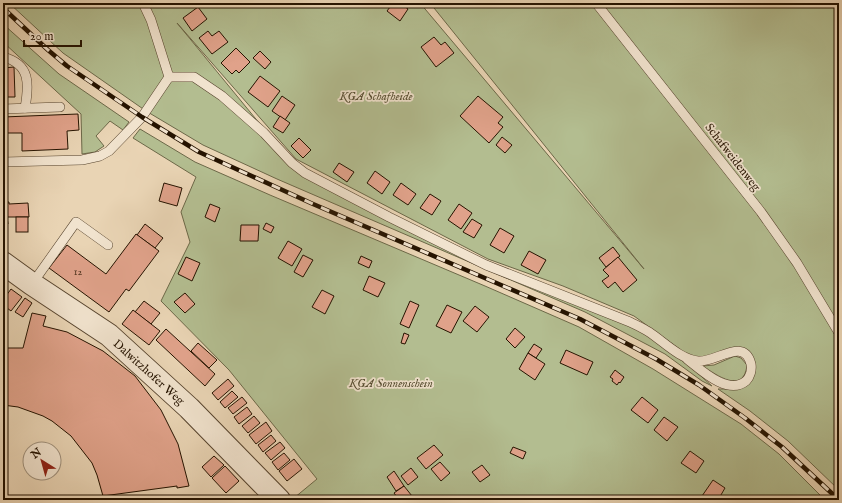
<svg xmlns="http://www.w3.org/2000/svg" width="842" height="503" font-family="'IM FELL English',serif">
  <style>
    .green { fill: #b3bd90; stroke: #6c6848 }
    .building { fill: #e0a28a; stroke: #251300 }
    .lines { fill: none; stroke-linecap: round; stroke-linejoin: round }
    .service-casing { stroke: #56432d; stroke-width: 10 }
    .tertiary-casing { stroke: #56432d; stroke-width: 24 }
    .service { stroke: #f1e3ce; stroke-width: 9 }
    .tertiary { stroke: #f1e3ce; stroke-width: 22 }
    .rail-casing { stroke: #251300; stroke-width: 4.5 }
    .rail { stroke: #f1e3ce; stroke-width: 3; stroke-dasharray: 9; stroke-linecap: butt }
    .labels { text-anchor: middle; stroke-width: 3.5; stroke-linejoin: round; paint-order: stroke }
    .number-label { font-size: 10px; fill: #543722 }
    .park-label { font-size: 12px; font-style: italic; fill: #574e32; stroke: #f1e3ce }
    .street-label { font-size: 12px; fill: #251300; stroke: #f1e3ce }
  </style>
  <rect width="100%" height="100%" fill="#e9d4b4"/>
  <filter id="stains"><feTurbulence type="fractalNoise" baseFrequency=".005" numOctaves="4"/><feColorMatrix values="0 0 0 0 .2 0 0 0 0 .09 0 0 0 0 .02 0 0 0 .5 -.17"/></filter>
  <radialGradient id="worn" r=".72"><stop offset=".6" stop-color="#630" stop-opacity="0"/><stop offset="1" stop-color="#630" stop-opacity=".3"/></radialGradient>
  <g class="green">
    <path d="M9 3H420L644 269 430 3H839V490L788 441 750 411 718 389H735L748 383 749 352 703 358 689 356 634 316 563 286 488 259 296 159 177 23 292 163 433 238 630 322 693 369 712 386 702 381 665 354 585 312 277 179 203 145 146 111 63 53Z"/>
    <path d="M3 24 59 74 129 122 123 130 110 121 96 136 104 146 95 152 82 154 81 114 3 42Z"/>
    <path d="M140 129 195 162 270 195 485 286 579 327 653 369 741 424 779 454 825 500H296L294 498 317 479 229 370 161 301 190 242 181 212 196 177 133 138Z"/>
    <path d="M735 356 741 358 747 365C744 395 716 375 703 366L714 365Z"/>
  </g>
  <g class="building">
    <path d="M393 3H400L408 9 400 21 387 11Z"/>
    <path d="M198 7 207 19 192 31 183 18Z"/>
    <path d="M208 31 212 36 219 31 228 42 212 54 199 38Z"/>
    <path d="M434 37 441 45 445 42 454 53 436 67 421 47Z"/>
    <path d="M236 48 250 62 239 73 236 70 232 74 221 63Z"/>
    <path d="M260 51 271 62 265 69 253 58Z"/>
    <path d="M14 67 15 97H3V68Z"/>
    <path d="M260 76 280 91 268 107 248 92Z"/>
    <path d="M282 96 295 105 285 120 272 111Z"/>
    <path d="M478 96 503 117 498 123 503 127 489 143 460 116Z"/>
    <path d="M78 114 79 130 67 131 68 149 22 151V133H3V117Z"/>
    <path d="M280 116 290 123 283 133 273 127Z"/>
    <path d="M502 137 512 145 505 153 496 145Z"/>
    <path d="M299 138 311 150 303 158 291 146Z"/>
    <path d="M339 163 354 172 347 182 333 172Z"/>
    <path d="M375 171 390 182 382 194 367 183Z"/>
    <path d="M164 183 182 188 177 206 159 201Z"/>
    <path d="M401 183 416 194 408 205 393 195Z"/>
    <path d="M3 190H5V202H9V204L28 203 29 217H7L8 224H3Z"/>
    <path d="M430 194 441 201 432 215 420 208Z"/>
    <path d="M210 204 220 208 215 222 205 217Z"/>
    <path d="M459 204 472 213 461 229 448 220Z"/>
    <rect x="16" y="217" width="12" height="15"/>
    <path d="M472 219 482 225 474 238 463 232Z"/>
    <path d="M266 223 274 227 271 233 263 229Z"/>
    <path d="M145 224 163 238 155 248 137 235Z"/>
    <path d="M241 225H259L258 241H240Z"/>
    <path d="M500 228 514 236 504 253 490 245Z"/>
    <path d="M136 234 159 251 129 291 126 289 109 312 49 268 67 245 106 274Z"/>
    <path d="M288 241 302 249 292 266 278 258Z"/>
    <path d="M613 247 620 256 606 267 599 258Z"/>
    <path d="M529 251 546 260 538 274 521 265Z"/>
    <path d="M303 255 313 260 303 277 294 272Z"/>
    <path d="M361 256 372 261 369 268 358 263Z"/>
    <path d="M186 257 200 263 192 281 178 274Z"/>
    <path d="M618 257 637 280 623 292 615 282 608 288 602 281 609 276 603 270Z"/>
    <path d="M369 276 385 283 378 297 363 290Z"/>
    <path d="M11 289 22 297 11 311 3 305V300Z"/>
    <path d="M322 290 334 296 325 314 312 307Z"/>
    <path d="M185 293 195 304 185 313 174 302Z"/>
    <path d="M25 298 32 303 23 317 15 312Z"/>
    <path d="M144 301 160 313 151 324 135 312Z"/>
    <path d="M410 301 419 305 409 328 400 324Z"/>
    <path d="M447 305 462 312 451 333 436 326Z"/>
    <path d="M475 306 489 317 477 332 463 321Z"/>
    <path d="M133 310 160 331 149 345 122 324Z"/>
    <path d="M32 313 46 316 43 326 67 332 103 351 135 376 161 410 178 444 189 486 177 488V486L103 496 97 475 92 463 71 436 52 421 43 416 18 407 3 405V348H23Z"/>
    <path d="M515 328 525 337 515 348 506 339Z"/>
    <path d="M166 329 215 374 205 386 156 340Z"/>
    <path d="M404 333 409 335 405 344 401 343Z"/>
    <path d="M198 343 217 360 209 368 191 351Z"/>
    <path d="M534 344 542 349 536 358 528 353Z"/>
    <path d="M566 350 593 362 587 375 560 363Z"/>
    <path d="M528 353 545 364 535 380 519 369Z"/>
    <path d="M615 370 624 377 620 383 619 382 617 385 612 381 613 379 610 377Z"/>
    <path d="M228 379 234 386 218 400 212 393Z"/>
    <path d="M232 391 238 397 225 408 220 402Z"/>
    <path d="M242 397 247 403 233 414 228 408Z"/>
    <path d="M642 397 658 410 648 423 631 410Z"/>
    <path d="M247 407 252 414 239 424 234 417Z"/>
    <path d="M254 416 260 423 248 433 242 426Z"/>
    <path d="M664 417 678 427 667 441 654 430Z"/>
    <path d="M266 422 272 431 256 444 249 435Z"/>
    <path d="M271 435 276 441 263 452 258 445Z"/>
    <path d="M280 442 285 448 271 460 265 453Z"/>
    <path d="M434 445 443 455 426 469 417 458Z"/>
    <path d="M513 447 526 452 523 459 510 453Z"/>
    <path d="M690 451 704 461 696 473 681 463Z"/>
    <path d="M284 453 290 460 278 470 272 462Z"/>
    <path d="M214 456 224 465 211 477 202 467Z"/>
    <path d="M294 459 302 469 287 481 279 471Z"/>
    <path d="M440 462 450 473 441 481 431 469Z"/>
    <path d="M482 465 490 475 480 482 472 472Z"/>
    <path d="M225 466 239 481 226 493 212 478Z"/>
    <path d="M411 468 418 477 408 485 401 476Z"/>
    <path d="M394 471 404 486 396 491 387 477Z"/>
    <path d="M713 480 725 488 718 500H708L702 496Z"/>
    <path d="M404 486 412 496 406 500H399L394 493Z"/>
  </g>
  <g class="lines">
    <g class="service-casing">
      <g id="service">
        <path d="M596 3 761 212 797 263 839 333"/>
        <path d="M3 57C31 64 29 85 25 108"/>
        <path d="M169 77H194L222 96 264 133 292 163 305 173 389 217 486 265 630 322C636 325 643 328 649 332 664 342 680 359 698 361 716 363 744 336 751 364 752 370 750 377 746 381 728 396 701 370 687 359"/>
        <path d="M3 109 60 107"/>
        <path d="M3 162 82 160 100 156 109 151 142 117 169 77 151 20 143 3"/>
        <path d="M32 284 76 222 108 245"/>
      </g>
    </g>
    <g class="tertiary-casing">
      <path id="tertiary" d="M3 263 32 284 109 335 189 408 279 500"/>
    </g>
    <use href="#service" class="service"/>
    <use href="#tertiary" class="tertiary"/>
    <g class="rail-casing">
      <path id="rail" d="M3 8 48 50 67 66 142 117 199 152 313 204 580 319 656 359 699 385 745 418 782 447 839 500"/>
    </g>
    <use href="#rail" class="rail"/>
  </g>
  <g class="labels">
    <g class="number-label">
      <text x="78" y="275">12</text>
    </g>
    <g class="park-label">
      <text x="376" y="100">KGA Schafheide</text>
      <text x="391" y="387">KGA Sonnenschein</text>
    </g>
    <g class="street-label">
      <text transform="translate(733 157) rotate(52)" y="4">Schafweidenweg</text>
      <text transform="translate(149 372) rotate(42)" y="4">Dalwitzhofer Weg</text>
    </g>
  </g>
  <rect width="842" height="503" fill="none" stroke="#e9d4b4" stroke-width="16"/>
  <rect x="4" y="4" width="834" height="495" fill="none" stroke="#251300" stroke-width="2"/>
  <rect x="8" y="8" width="826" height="487" fill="none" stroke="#251300"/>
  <g transform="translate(42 461) rotate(323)"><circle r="19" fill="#f1e3ce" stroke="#9f907c"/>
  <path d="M0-3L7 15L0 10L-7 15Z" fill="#8f2418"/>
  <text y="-6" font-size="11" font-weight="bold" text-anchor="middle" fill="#251300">N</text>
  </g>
  <path d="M24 40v6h57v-6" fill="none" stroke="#251300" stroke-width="2"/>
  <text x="30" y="40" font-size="12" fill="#251300" stroke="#f1e3ce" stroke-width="3" paint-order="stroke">20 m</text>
  <rect width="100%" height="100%" filter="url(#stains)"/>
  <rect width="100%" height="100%" fill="url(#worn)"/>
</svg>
